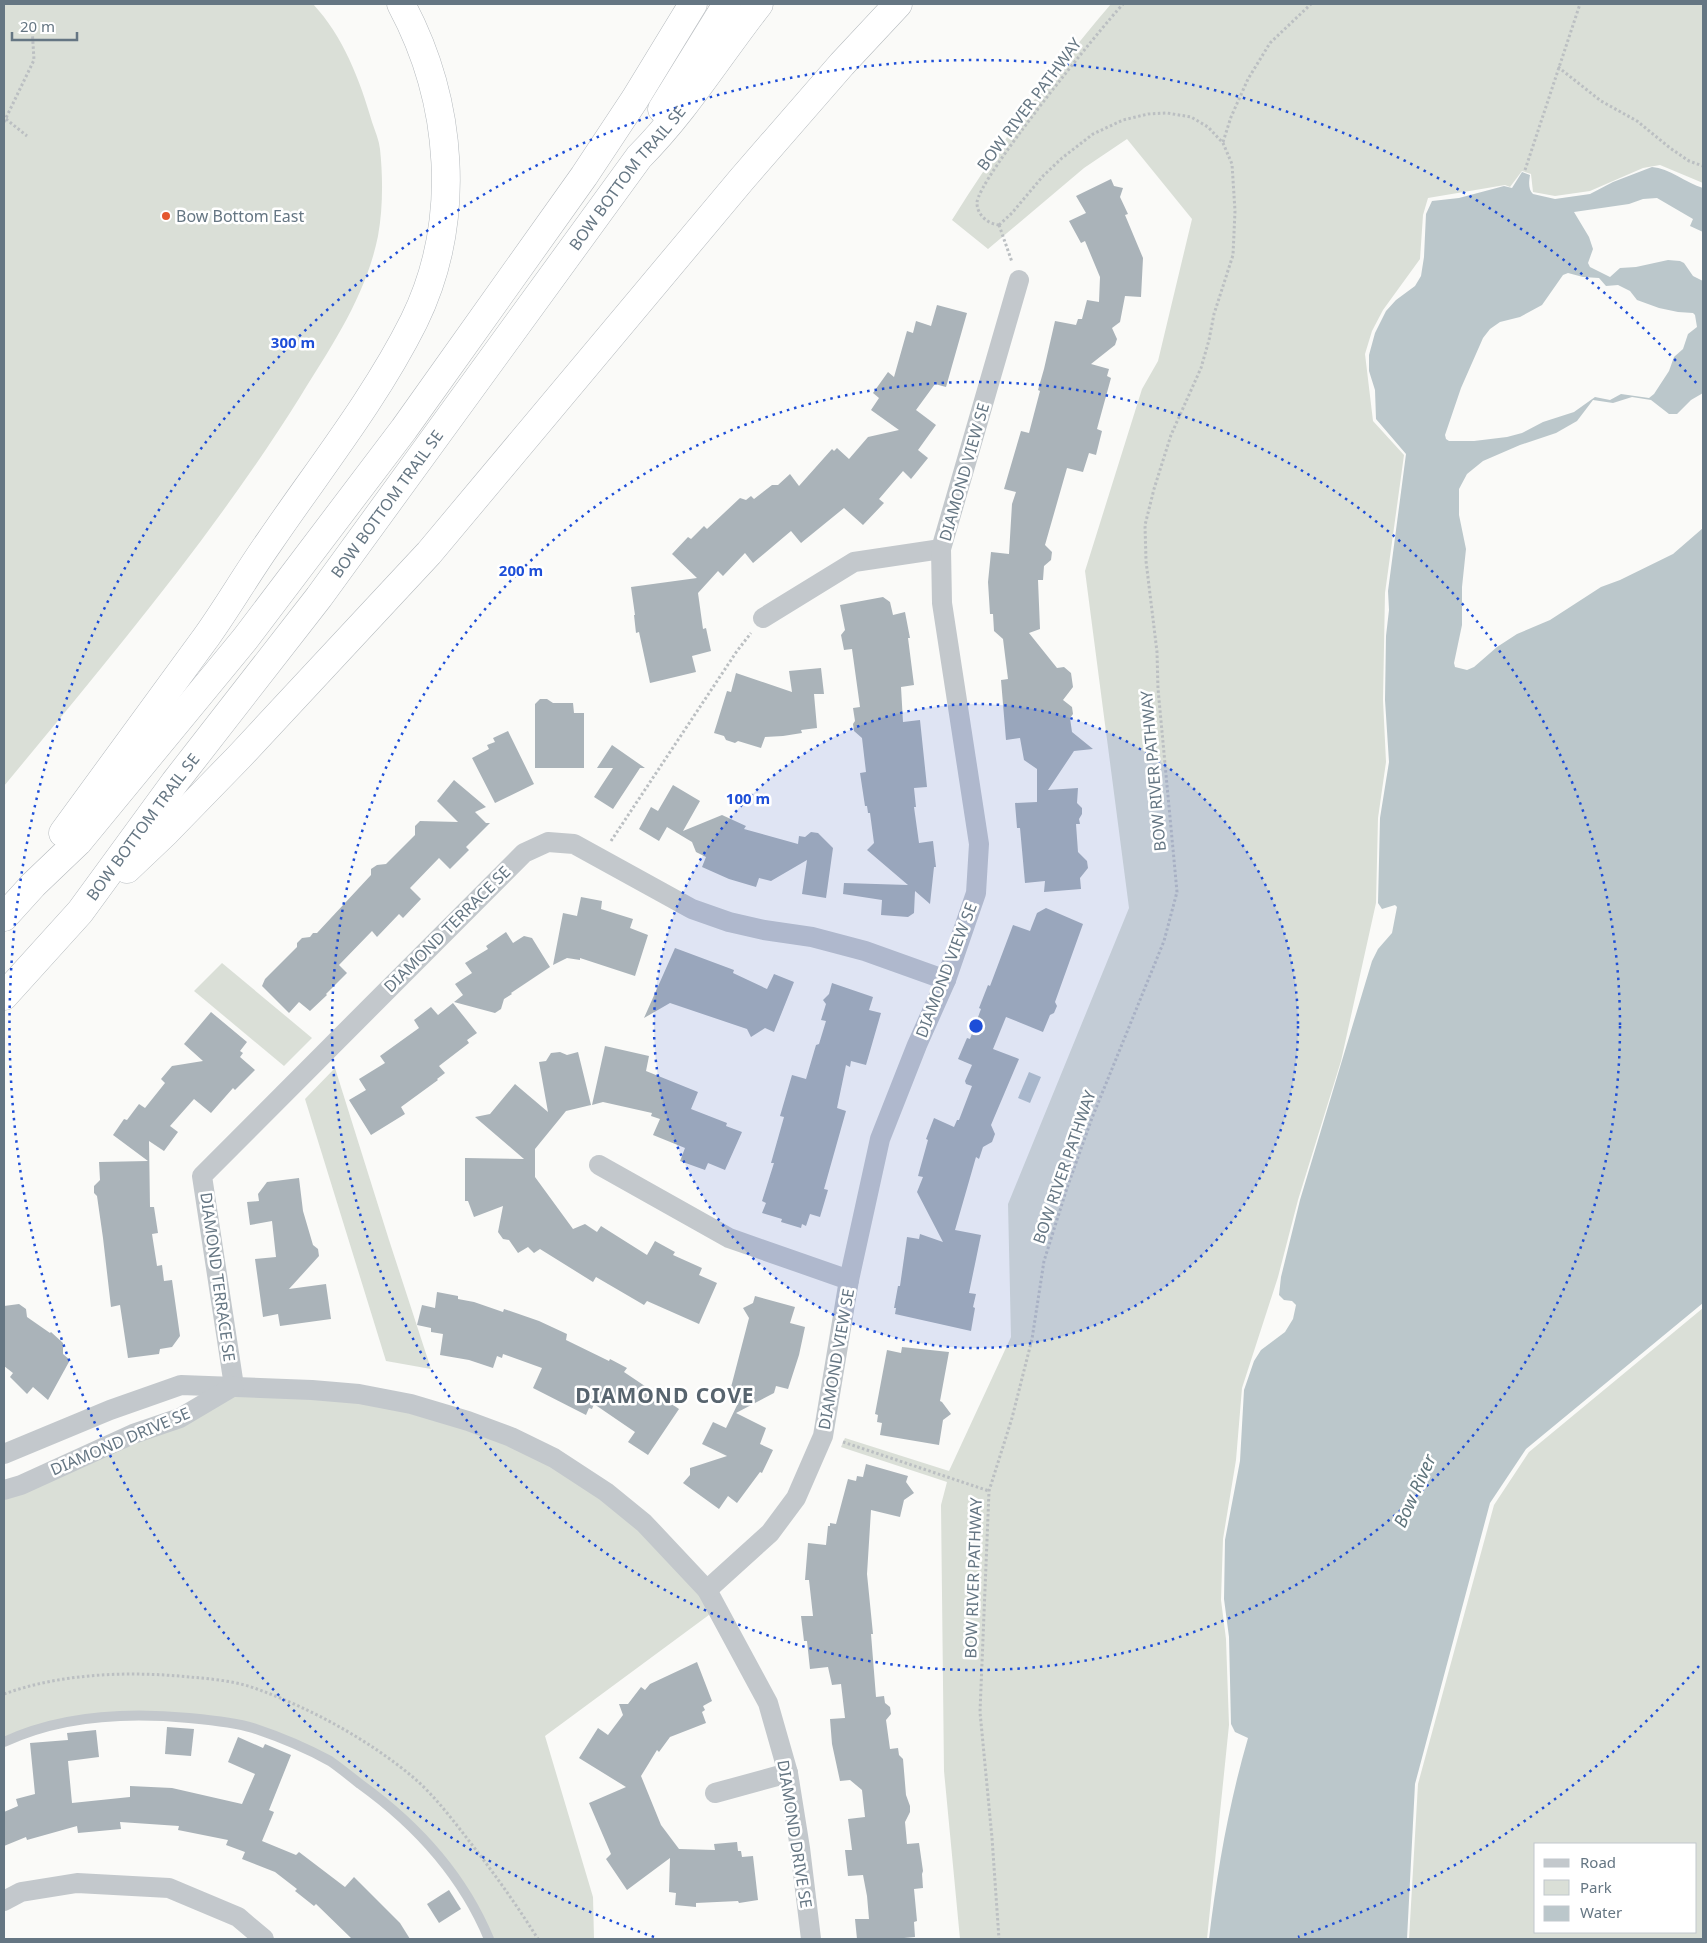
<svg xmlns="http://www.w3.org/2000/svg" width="1707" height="1943" font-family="'Noto Sans',sans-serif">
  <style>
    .green { fill: #dadfd7; fill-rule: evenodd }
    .water { fill: #bbc7cb; fill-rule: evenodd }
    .building { fill: #aab3b9 }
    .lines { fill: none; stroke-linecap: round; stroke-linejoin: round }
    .motorway-casing { stroke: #b4b9bd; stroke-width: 29 }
    .path { stroke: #bbbfc2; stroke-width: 3; stroke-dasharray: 2.5 2.5; stroke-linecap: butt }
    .service { stroke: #c3c8cc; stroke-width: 10 }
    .minor { stroke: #c3c8cc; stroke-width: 20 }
    .motorway { stroke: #fff; stroke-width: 28 }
    .ring { fill: none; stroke: #1d4ed8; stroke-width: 2.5; stroke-dasharray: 2.5 5 }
    .poi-dot { fill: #e4572e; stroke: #fff; stroke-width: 2 }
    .labels { text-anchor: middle; stroke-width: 5; stroke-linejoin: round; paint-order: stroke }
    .street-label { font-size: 16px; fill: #657683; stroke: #fff }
    .poi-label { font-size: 16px; fill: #657683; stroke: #fff; text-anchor: start }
    .water-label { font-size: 18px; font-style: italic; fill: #60757c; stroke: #fff }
    .district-label { font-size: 21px; font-weight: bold; letter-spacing: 1px; fill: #57646e; stroke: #fff }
    .centre { fill: #1d4ed8; stroke: #fff; stroke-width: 2.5 }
    .ring-label { font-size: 15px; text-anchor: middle; font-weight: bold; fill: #1d4ed8; stroke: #fff; stroke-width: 5; stroke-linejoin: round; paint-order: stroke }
  </style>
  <rect width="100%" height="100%" fill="#fafaf8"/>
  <g class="green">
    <path d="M4 4H313C343 36 360 80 372 122 375 131 379 140 380 149 383 177 383 209 378 236 366 296 331 347 300 397 213 536 108 660 4 786Z"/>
    <path d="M1111 4H1703V183L1660 165 1643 168 1590 191 1555 196 1533 192 1531 174 1522 171 1510 187 1505 185 1428 198 1423 215 1420 259 1383 310 1372 331 1365 354 1373 421 1404 455 1385 593 1383 700 1386 762 1378 818 1376 903 1341 1061 1298 1200 1278 1277 1242 1388 1236 1460 1223 1539 1221 1600 1226 1639 1229 1725 1207 1939H960L944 1771 941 1505 947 1482 841 1447 845 1438 949 1471 1011 1337 1008 1204 1129 908 1085 571 1142 389 1158 361 1192 219 1127 139 1084 168 988 249 952 220C1000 143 1052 73 1111 4Z"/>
    <path d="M222 963 312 1038 284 1066 194 991Z"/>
    <path d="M335 1068 389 1240 431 1369 386 1361 305 1099Z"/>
    <path d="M1703 1308V1939H1409L1418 1784 1494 1505 1529 1452ZM1536 1844H1696V1932H1536Z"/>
    <path d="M234 1386 312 1390 468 1421 606 1492 717 1609 545 1736 593 1897 594 1939H489L480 1916 422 1835 330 1761 291 1743 209 1720 81 1719 4 1742V1490Z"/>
  </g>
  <g class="water">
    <path d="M1652 167C1669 168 1686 183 1703 188V232L1690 226 1693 219 1657 198 1643 199 1629 204 1574 212 1589 237 1593 249 1588 263 1590 267 1610 277 1620 268 1636 267 1668 260 1680 261 1684 263 1693 276 1703 281V393L1691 400 1677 414H1669L1651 400 1632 397 1613 403 1593 400 1577 421 1556 433 1520 445 1483 461 1467 474 1459 489V515L1466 549 1462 587V625L1454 663 1455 667 1467 670 1474 667 1497 647 1517 634 1550 620 1601 587 1620 580 1673 554 1703 528V1303L1526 1449 1490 1503 1415 1784 1407 1939H1209C1217 1872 1229 1803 1248 1738L1235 1732 1231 1724 1229 1637 1224 1599 1225 1540 1240 1461 1244 1390 1254 1361 1261 1350 1285 1332 1293 1319 1296 1305 1292 1301 1284 1300 1279 1295 1281 1277 1300 1200 1372 961 1378 949 1392 933 1397 907 1395 905 1382 909 1378 903 1380 818 1389 762 1385 700 1386 636 1389 610 1388 591 1406 454 1376 419 1375 390 1369 371V355L1375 333 1386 311 1396 300 1415 286 1421 276 1424 257 1426 214 1432 201 1459 198 1504 186 1512 188 1522 172 1530 175C1529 181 1528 190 1533 194L1555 199 1590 194 1613 182ZM1568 273 1583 277 1599 278 1606 286 1618 285 1630 291 1637 300 1659 308 1678 312 1693 313 1695 315 1697 327 1688 334 1683 349 1674 357 1669 371 1654 394 1649 398 1621 394 1610 400 1595 397 1574 412 1543 422 1522 433 1507 437 1474 441H1449L1446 439 1445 435 1461 388 1483 338 1490 329 1500 322 1520 317 1542 305 1563 275Z"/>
    <path d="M1029 1072 1041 1077 1030 1103 1018 1098Z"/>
  </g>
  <g class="building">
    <path d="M1111 179 1114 186 1123 188 1120 197 1128 214 1125 215 1143 258 1141 297 1125 296 1120 322 1112 328 1117 339 1115 345 1091 364 1109 369 1107 376 1111 378 1097 429 1102 431 1096 455 1089 453 1083 472 1067 468 1045 545 1052 552 1051 560 1044 566 1043 580H1038L1040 629 1029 633 1057 668 1064 667 1071 673 1073 687 1063 700 1072 707 1073 714 1070 718 1072 732 1093 749 1074 751 1048 790 1078 788 1077 803 1082 808V814L1079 819 1080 824H1076L1078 852 1087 861 1088 868 1080 878 1081 889 1044 892 1045 881 1025 883 1020 828H1017L1015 803 1037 802V769L1024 760 1020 738 1006 740 1001 680 1008 679 1003 639 994 631 993 614H990L988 582 991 552 1009 554 1012 504 1016 492 1004 489 1021 431 1029 433 1040 391 1038 390 1044 369 1055 321 1076 325 1078 319H1082L1087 300 1099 302 1100 277 1085 241 1081 243 1069 221 1086 213 1076 196Z"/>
    <path d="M937 305 967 313 946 387 935 384 916 410 936 425 918 450 928 458 911 479 903 471 879 499 884 503 863 525 844 508 801 543 791 531 753 563 745 553 723 576 718 571 698 593 703 629 706 628 711 651 692 656 696 672 650 683 639 632 636 633 634 615H635L631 587 697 578 672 554 688 537 691 539 704 526 707 529 740 498 746 500 751 496 754 499 772 485H778L790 474 799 486 832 449 834 451 837 448 849 459 868 437 899 430 871 410 879 398 873 393 888 372 894 377 907 331 913 333 916 321 931 326Z"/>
    <path d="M883 597 890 602 893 615 905 612 910 638H908L914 685 901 687 903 722 920 720 927 787 914 788 916 807H914L919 843 933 841 936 867H934L930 904 915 891 914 913 908 917 881 915 882 900 843 894 844 883 908 885 867 850 874 843 870 813H868L867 806H865L860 773 866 772 862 738 854 731 853 724 855 721 853 708 860 707 852 649 844 650 841 635 845 630 840 605Z"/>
    <path d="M821 668 824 694H814L817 728 801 730 802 733 783 736 765 737 761 748 738 741 735 743 726 740 724 736 714 733 727 691 731 692 736 673 792 692 789 671Z"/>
    <path d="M540 699H547L553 703H573L574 713H584V768H535V704Z"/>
    <path d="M508 731 534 784 495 803 472 758 489 749 487 745 495 742 493 738Z"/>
    <path d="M612 745 645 768H640L613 809 594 797 613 768H597Z"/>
    <path d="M454 780 486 807 475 812 486 823H490L466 847 469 850 450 869 439 858 410 888 421 899 403 918 399 914 377 937 372 931 339 965 347 973 326 994 327 995 310 1011 299 1002 289 1013 262 986 265 979 297 947V943L302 938 310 937 313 933H317L371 875V869L377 865 386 864 415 835V826L420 821 458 822 437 801Z"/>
    <path d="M673 785 700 801 683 831 722 815 746 826 744 829 798 844 799 836 805 837 811 832 818 833 833 848 826 898 802 894 807 860 771 881 759 878 756 887 729 879 702 867 706 857 696 852 692 842 667 827 659 841 639 829 651 807 658 811Z"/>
    <path d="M581 897 602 901 601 909 633 919 630 928 648 935 635 976 580 958V960L567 958 553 965 563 913 577 916Z"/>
    <path d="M1046 908 1083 924 1055 1002 1057 1006 1054 1013 1050 1015 1043 1032 1006 1017 993 1049 1019 1059 991 1125 995 1134 992 1142 983 1147 979 1159 976 1157 955 1230 981 1235 969 1293 976 1294 973 1307 975 1308 971 1331 895 1314 896 1308H894L898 1286H900L907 1237 919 1239 920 1234 943 1242 917 1192 923 1177 918 1176 928 1140 926 1139 934 1118 954 1127 957 1120H959L972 1086 966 1084 965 1081 972 1065 958 1059 967 1038 970 1039 981 1009 979 1008 988 985 990 986 1013 925 1030 931 1037 913Z"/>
    <path d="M506 932 513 943 524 936 532 938 550 967 511 993 512 994 504 999 501 1009 495 1013 454 1002 463 995 455 984 472 973 465 963 488 949 486 946Z"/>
    <path d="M675 948 734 970 733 973 767 989 774 974 794 982 774 1032 765 1028 751 1037 747 1029 670 1003 644 1018Z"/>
    <path d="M832 983 873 997 869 1010 881 1013 866 1065 851 1061 850 1067 846 1065 837 1108 846 1111 824 1189 828 1190 820 1217 810 1214 806 1226 802 1224 801 1228 781 1222 782 1219 762 1213 766 1203 762 1201 774 1163H771L784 1117 780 1116 792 1075 806 1079 816 1045 819 1044 826 1021 821 1020 826 1004 823 1000 829 994Z"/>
    <path d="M453 1003 477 1033 467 1040 469 1043 439 1066 445 1073 437 1079 438 1080 401 1107 405 1114 371 1135 349 1100 366 1090 359 1079 385 1063 380 1056 419 1028 414 1020 431 1007 438 1015Z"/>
    <path d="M211 1012 247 1042 240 1051 243 1053 240 1057 255 1070 235 1090 233 1088 211 1113 194 1099 170 1126 178 1132 164 1151 149 1141 150 1207H154L158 1233 152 1234 157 1266 162 1265 164 1281 172 1280 180 1336 172 1347 160 1349 159 1354 128 1358 120 1305 111 1307 103 1238 97 1196 94 1193V1186L100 1180 99 1162 148 1161 113 1135 124 1119 127 1120 139 1104 145 1108 165 1083 161 1079 172 1066 203 1061 184 1044Z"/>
    <path d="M605 1046 649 1056 646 1071 698 1092 691 1109 727 1123 726 1126 742 1132 725 1170 708 1163 705 1170 680 1161 685 1148 653 1135 660 1119 651 1116 652 1113 603 1102 592 1105Z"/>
    <path d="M560 1052 567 1055 578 1052 591 1105 566 1111 535 1149V1177L573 1229 585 1224 597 1232 601 1226 647 1255 655 1241 675 1252 673 1255 702 1268 699 1275 717 1283 699 1324 647 1301 644 1305 596 1277 593 1282 540 1249 534 1253 528 1247 518 1253 509 1240 503 1239 498 1232 503 1206 474 1217 468 1201H465V1158L524 1159 475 1117 490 1114 515 1084 548 1112 539 1062 546 1061 551 1053Z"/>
    <path d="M299 1178 303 1211 313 1245 318 1249 319 1256 289 1289 326 1284 331 1319 280 1326 278 1314 263 1317 255 1259 276 1257 272 1221 250 1225 247 1202 259 1201 258 1194 267 1182Z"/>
    <path d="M437 1292 458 1296V1299L474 1302 503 1312 504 1309 539 1321 567 1334 566 1340 609 1361 610 1359 627 1368 624 1372 679 1409 648 1455 628 1442 635 1432 594 1404 592 1409 589 1408 586 1415 533 1388 542 1368 503 1354 502 1358 497 1356 493 1368 469 1360 440 1355 443 1334 431 1332V1328L417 1325 422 1305 435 1308Z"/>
    <path d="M755 1296 795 1307 790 1323 805 1327 799 1355 788 1389 776 1386 774 1393 736 1413 766 1428 760 1444 773 1450 762 1473 760 1472 737 1503 728 1496 719 1509 683 1483 690 1475V1468L727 1456 702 1444 713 1422 726 1428 742 1395 730 1391 749 1318 743 1308 753 1303Z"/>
    <path d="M19 1304 26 1309 27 1317 50 1333 51 1332 63 1343V1354L70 1360 48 1400 33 1387 27 1394 10 1377 13 1373 4 1366V1306Z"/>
    <path d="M902 1347 949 1352 940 1401 942 1402 951 1414 943 1420 939 1445 880 1435 882 1423 877 1422 878 1415 875 1414 887 1350 901 1353Z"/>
    <path d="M866 1464 908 1476 906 1482 914 1493 904 1500 900 1517 871 1510 867 1574 873 1634H871L876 1697 884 1696 885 1703 890 1707 891 1714 886 1720 890 1749 898 1748 899 1755 903 1759 906 1795 910 1806V1812L905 1822 907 1844 919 1843 923 1871 922 1874 923 1888 914 1889 917 1921 914 1922 915 1937 893 1939H857L855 1919H869L867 1896 863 1875 848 1876 845 1850H852L848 1819 865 1817 862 1790 850 1780 840 1781 832 1744 830 1719 845 1718 841 1684 832 1685 828 1667 810 1669 807 1641H804L801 1616H813L809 1580H805L808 1543 826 1545 828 1526H830V1523L836 1524 848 1479 856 1481 857 1476 863 1477Z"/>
    <path d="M697 1662 712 1701 703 1706 705 1710 702 1712 706 1723 670 1737 659 1752 657 1750 641 1776 661 1825 679 1849 715 1850 714 1844 737 1842 738 1851H741L742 1857 753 1856 758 1900 739 1903 738 1901 696 1903V1907L675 1905 676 1893 669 1892 670 1858 627 1890 606 1859 611 1854 589 1803 626 1787 579 1758 598 1728 608 1735 623 1715 619 1704H628L641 1687 645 1690 650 1684Z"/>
    <path d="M167 1727 194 1729 191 1756 165 1754Z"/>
    <path d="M96 1730 99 1757 68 1761 72 1803 130 1797V1786L172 1788 242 1804 255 1774 228 1762 238 1737 263 1748 265 1744 291 1755 269 1810 274 1812 262 1841 296 1855 299 1852 345 1887 354 1877 400 1923 410 1939H352L316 1904 314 1906 295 1891 297 1889 275 1872 242 1859 245 1852 226 1845 228 1840 178 1830 179 1826 120 1822 121 1829 78 1833 77 1826 27 1840 26 1837 4 1846V1812L18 1806 16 1799 35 1794 30 1743 68 1740 67 1733Z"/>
    <path d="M449 1890 461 1909 439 1923 427 1904Z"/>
  </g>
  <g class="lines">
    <g class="motorway-casing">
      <g id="motorway">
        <path d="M662 109 727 4"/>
        <path d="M63 833C111 768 159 702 207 636 229 605 248 572 270 541 319 469 375 399 414 321 463 221 453 101 401 4"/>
        <path d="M127 869 166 832 239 757 429 553 742 179 842 64 898 4"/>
        <path d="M4 917 33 885 78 842 245 639 404 429 584 176 635 99 693 4"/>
        <path id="s1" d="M4 996 80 912 175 782 319 597 639 157C685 111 719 55 759 4"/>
      </g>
    </g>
    <g class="path">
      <path d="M1558 67 1601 101 1637 121 1670 148 1689 161 1703 166"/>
      <path d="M6 119 27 136"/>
      <path d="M4 122 34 60 32 27"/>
      <path d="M1223 142 1231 117 1248 79 1270 43 1311 4"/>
      <path d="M1525 170 1580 4"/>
      <path d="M999 225 1012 213 1043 176 1062 158 1093 134 1123 120 1148 114 1167 113 1191 117 1208 127 1223 143 1232 164 1235 211 1233 255 1214 314 1209 340 1201 368 1171 435 1154 489 1145 525 1146 561 1157 652 1158 689 1177 892 1164 941 1092 1118 1067 1188 1044 1261 1032 1339 1012 1418 989 1491 980 1712 992 1838 999 1939"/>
      <path d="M999 225C988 224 977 215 977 203 977 180 1101 28 1123 4"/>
      <path d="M999 225 1012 262"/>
      <path d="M611 841 737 651 751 633"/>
      <path d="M843 1442 989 1491"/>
      <path d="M4 1694C62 1673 129 1671 190 1677 212 1679 236 1681 257 1689 312 1709 369 1740 414 1778 436 1797 455 1823 473 1846 496 1876 518 1907 538 1939"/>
    </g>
    <path class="service" d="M4 1742C62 1715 127 1712 189 1718 210 1720 233 1722 253 1728 277 1736 308 1749 330 1761 340 1768 350 1776 360 1784 417 1825 462 1874 489 1939"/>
    <g class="minor">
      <path d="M763 618 854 562 941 549"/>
      <path d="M599 1165 729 1238 849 1280"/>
      <path d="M234 1386 202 1176 524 853 548 842 574 844 692 909 729 922 764 930 812 937 865 951 946 980"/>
      <path d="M4 1454 110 1410 181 1385 312 1390 359 1394 411 1404 468 1421 511 1437 554 1458 606 1492 644 1523 707 1590 768 1703 788 1773 800 1848 811 1939"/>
      <path d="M4 1490 21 1485 133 1434 180 1418 234 1386"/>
      <path d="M707 1590 770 1533 796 1498 823 1436 849 1280 880 1139 917 1045 946 980 976 893 979 844 942 603 941 549 1019 280"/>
      <path d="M715 1793 788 1773"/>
      <path d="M4 1901 21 1892 77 1883 169 1888 238 1917 264 1939"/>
    </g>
    <use href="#motorway" class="motorway"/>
  </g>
  <circle cx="976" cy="1026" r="322" fill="#1d4ed8" fill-opacity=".12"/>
  <g class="ring">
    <circle cx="976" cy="1026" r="322"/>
    <circle cx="976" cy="1026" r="644"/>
    <path d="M1699 1666A966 966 0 0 1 1298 1937M654 1937A966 966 0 1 1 1699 386"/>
  </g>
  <circle class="poi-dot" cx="166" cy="216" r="5"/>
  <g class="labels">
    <g class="street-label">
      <text transform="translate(1029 104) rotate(-53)" y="6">BOW RIVER PATHWAY</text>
      <text dy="6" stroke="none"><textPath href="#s1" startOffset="1029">BOW BOTTOM TRAIL SE</textPath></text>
      <text transform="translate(964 472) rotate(-74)" y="6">DIAMOND VIEW SE</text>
      <text dy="6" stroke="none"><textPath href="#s1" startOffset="624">BOW BOTTOM TRAIL SE</textPath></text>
      <text transform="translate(1153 771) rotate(-95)" y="6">BOW RIVER PATHWAY</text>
      <text dy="6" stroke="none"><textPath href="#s1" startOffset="219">BOW BOTTOM TRAIL SE</textPath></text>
      <text transform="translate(447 929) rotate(-45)" y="6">DIAMOND TERRACE SE</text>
      <text transform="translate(946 970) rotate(-69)" y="6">DIAMOND VIEW SE</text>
      <text transform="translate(1064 1167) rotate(-71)" y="6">BOW RIVER PATHWAY</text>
      <text transform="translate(218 1277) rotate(82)" y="6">DIAMOND TERRACE SE</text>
      <text transform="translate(836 1359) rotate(-80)" y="6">DIAMOND VIEW SE</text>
      <text transform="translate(120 1441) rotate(-23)" y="6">DIAMOND DRIVE SE</text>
      <text transform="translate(973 1578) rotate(-88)" y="6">BOW RIVER PATHWAY</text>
      <text transform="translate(795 1834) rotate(81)" y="6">DIAMOND DRIVE SE</text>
    </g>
    <g class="poi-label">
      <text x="176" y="222">Bow Bottom East</text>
    </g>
    <g class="water-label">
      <text transform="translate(1415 1491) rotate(-66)" y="6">Bow River</text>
    </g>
    <g class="district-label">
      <text x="665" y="1403">DIAMOND COVE</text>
    </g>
  </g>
  <circle cx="976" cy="1026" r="8" class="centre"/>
  <g class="ring-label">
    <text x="293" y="348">300 m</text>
    <text x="521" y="576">200 m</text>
    <text x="748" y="804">100 m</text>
  </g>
  <rect width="1707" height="1943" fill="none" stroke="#657683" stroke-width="10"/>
  <rect x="1534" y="1843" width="162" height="90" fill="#ffffff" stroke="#c1c8cd"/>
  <rect x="1544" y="1859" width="25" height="8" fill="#c3c8cc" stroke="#c1c8cd"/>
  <text x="1580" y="1868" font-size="15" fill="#657683">Road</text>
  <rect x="1544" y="1880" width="25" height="15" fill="#dadfd7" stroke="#c1c8cd"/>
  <text x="1580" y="1893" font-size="15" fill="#657683">Park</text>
  <rect x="1544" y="1906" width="25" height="15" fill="#bbc7cb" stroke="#c1c8cd"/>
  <text x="1580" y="1918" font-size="15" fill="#657683">Water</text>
  <path d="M12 32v8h65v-8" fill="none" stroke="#657683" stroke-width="2.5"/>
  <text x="20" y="32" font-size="15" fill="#657683" stroke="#ffffff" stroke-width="4" paint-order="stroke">20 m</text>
</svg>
